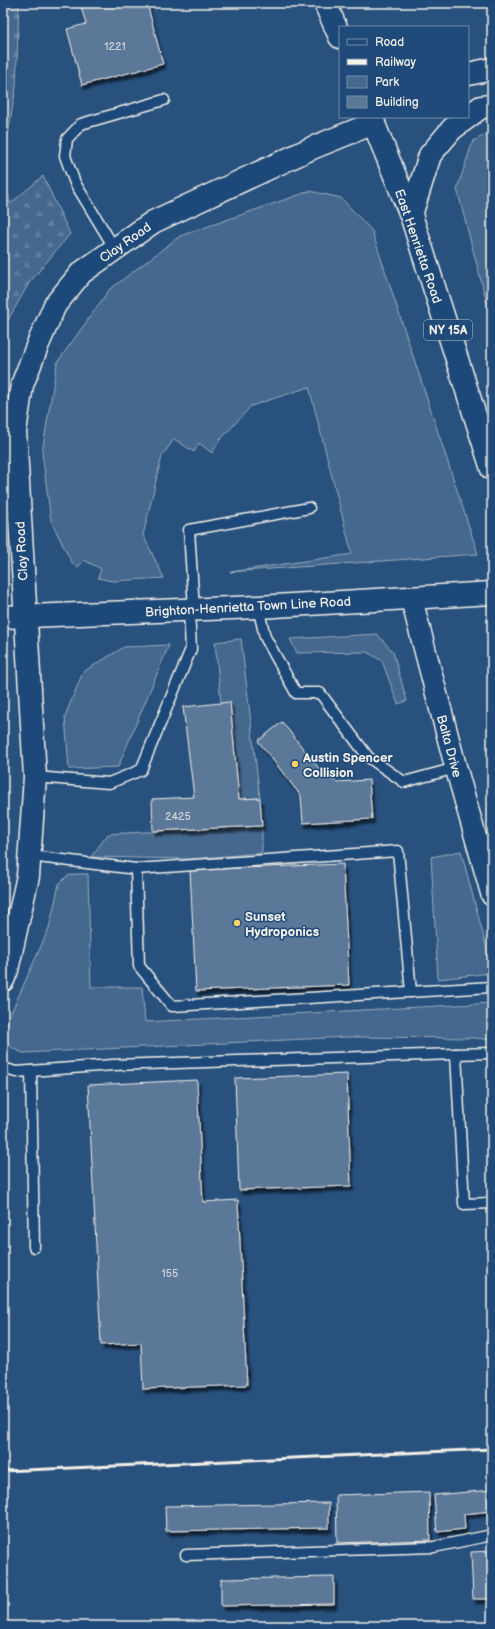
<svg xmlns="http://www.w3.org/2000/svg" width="495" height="1629" font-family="'Balsamiq Sans',sans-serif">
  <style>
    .green { fill: #45688e; stroke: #9cacbb }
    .forest { fill: url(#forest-firs); stroke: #9cacbb }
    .building { fill: #5b7899; stroke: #f4f1e8; filter: url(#shadow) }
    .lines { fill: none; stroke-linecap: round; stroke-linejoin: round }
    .lane-casing { stroke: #f4f1e8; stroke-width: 13 }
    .street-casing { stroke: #f4f1e8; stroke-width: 24 }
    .secondary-casing { stroke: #f4f1e8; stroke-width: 25 }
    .primary-casing { stroke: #f4f1e8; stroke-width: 25 }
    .lane { stroke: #1f4a7a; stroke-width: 10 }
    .street { stroke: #1f4a7a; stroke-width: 21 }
    .secondary { stroke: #1f4a7a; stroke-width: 22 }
    .primary { stroke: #1f4a7a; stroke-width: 22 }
    .rail { stroke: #f4f1e8; stroke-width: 3 }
    .poi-dot { fill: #ffd166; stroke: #1f4a7a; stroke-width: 1.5 }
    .labels { text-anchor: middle; stroke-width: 3; stroke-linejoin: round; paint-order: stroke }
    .number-label { font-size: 11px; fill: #ced3d4 }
    .shield { fill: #1f4a7a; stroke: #b4bfc7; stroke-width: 1 }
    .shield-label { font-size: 12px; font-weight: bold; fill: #f4f1e8 }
    .street-label { font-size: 13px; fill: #f4f1e8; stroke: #1f4a7a }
    .poi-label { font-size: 13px; font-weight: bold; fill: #f4f1e8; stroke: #1f4a7a; text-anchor: start }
  </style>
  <defs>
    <pattern id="forest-firs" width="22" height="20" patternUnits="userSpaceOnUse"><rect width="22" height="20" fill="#45688e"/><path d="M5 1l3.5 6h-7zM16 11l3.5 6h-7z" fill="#607e9e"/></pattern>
    <filter id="shadow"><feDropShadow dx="2.5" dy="4.5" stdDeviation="1" flood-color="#0009"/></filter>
  </defs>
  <rect width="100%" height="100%" fill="#28517e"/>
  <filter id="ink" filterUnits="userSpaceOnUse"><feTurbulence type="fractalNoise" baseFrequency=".025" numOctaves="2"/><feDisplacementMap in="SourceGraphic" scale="8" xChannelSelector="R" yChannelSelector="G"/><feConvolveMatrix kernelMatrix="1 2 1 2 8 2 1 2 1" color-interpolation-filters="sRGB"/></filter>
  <g filter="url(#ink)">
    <g class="green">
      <path d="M492 131V323L457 189 473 141Z"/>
      <path d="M310 191 341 198 372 231 478 554 230 572 352 554 309 387 251 406 220 440 212 453 199 443 194 452 174 439 162 456 143 535 164 578 112 581 98 578 101 569 84 560 78 567 72 563 51 521 42 452 57 363 109 290 180 236Z"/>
      <path d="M377 634 393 652 407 701 398 704 382 661 367 652 297 653 290 639Z"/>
      <path d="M241 639 260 798 239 799 230 702 221 703 215 642Z"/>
      <path d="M169 645 118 767 69 769 65 716 83 672 124 647Z"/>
      <path d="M262 826V853L191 859 91 857 108 834Z"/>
      <path d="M461 851 492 968V973L438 979 431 857Z"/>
      <path d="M77 874H88L91 987H142L145 1022 492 1003V1040L475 1038 347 1037 23 1053C13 1049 3 1044 3 1031L49 928 59 884 67 876Z"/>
    </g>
    <g class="forest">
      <path d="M3 3H19L16 87 3 164Z"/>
      <path d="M3 166 10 204 43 176 70 234 29 283 3 329Z"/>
    </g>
    <g class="building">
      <path d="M80 3H147L163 64 82 85 67 29 86 24Z"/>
      <path d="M230 702 239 799 260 798 262 826 153 831 152 799 194 797 183 707Z"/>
      <path d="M282 722 325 776 337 782 369 780 372 819 303 823 301 796 258 741Z"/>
      <path d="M343 864 349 985 196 991 190 870Z"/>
      <path d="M347 1074 351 1186 239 1190 235 1078Z"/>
      <path d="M197 1080 203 1202 238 1200 247 1385 143 1389 141 1343 101 1345 88 1085Z"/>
      <path d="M492 1490V1511L464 1514 465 1529 437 1532 434 1495Z"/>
      <path d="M429 1492 430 1540 337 1543 336 1495Z"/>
      <path d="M329 1503V1528L166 1531 165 1506Z"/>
      <path d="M492 1551V1599H473L471 1552Z"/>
      <path d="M334 1577V1604L221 1606V1579Z"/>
    </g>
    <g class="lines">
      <g class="lane-casing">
        <g id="lane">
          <path d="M115 249 75 183 65 156 67 139 81 124 164 100"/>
          <path d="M258 607 265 637 296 693H320L368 757 404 782 456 768"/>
          <path d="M194 609 189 530 309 508"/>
          <path d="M35 777 109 783 141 770 191 649 189 610"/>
          <path d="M30 856 136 869 398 851 411 992"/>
          <path d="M136 869 139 966 172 1006 492 987"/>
          <path d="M492 1053 456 1054 464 1204 492 1203"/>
          <path d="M3 1068 16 1072 113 1065 456 1054"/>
          <path d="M31 1071 34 1247"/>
          <path d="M186 1555 434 1547 492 1535"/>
        </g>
      </g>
      <g class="street-casing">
        <path id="street" d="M411 597 456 768 492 895"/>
      </g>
      <g class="secondary-casing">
        <g id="secondary">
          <path d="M3 617 258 607 492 593"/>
          <path d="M3 980 7 970 28 876 35 777 15 431 22 385 38 344 55 305 81 273 153 222 312 148 374 123"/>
        </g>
      </g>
      <g class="primary-casing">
        <g id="primary">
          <path d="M325 3 340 37"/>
          <path d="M468 74 492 69"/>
          <path d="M371 117 411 215 492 469"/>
          <path d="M411 215 430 155 452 129 481 107 492 106"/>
        </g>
      </g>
      <use href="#lane" class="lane"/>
      <use href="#street" class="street"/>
      <use href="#secondary" class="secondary"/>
      <use href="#primary" class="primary"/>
      <path class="rail" d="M3 1471 492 1449"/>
    </g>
  </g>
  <g class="poi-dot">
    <circle cx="295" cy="764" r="4"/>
    <circle cx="237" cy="923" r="4"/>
  </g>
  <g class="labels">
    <g class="number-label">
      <text x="115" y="50">1221</text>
      <text x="178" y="820">2425</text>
      <text x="170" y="1277">155</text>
    </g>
    <rect class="shield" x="424" y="320" width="48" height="20" rx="3"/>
    <g class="shield-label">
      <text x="448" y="334">NY 15A</text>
    </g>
    <g class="street-label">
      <text transform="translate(125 242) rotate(-35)" y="5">Clay Road</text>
      <text transform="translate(419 246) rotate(71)" y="5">East Henrietta Road</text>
      <text transform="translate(21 551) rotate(-93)" y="5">Clay Road</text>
      <text transform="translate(248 606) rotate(-3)" y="5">Brighton-Henrietta Town Line Road</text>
      <text transform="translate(450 746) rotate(75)" y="5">Balta Drive</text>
    </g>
    <g class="poi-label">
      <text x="303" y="762">Austin Spencer<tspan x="303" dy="15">Collision</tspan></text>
      <text x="245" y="921">Sunset<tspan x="245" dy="15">Hydroponics</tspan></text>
    </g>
  </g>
  <rect width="495" height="1629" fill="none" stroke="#1f4a7a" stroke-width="16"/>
  <rect x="8" y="8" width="479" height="1613" fill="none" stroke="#f4f1e8" stroke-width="1.5" filter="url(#ink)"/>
  <rect x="339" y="26" width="130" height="92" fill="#1f4a7a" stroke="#748da6"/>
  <rect x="347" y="39" width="20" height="6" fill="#1f4a7a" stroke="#748da6"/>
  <text x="375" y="46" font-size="12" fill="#f4f1e8">Road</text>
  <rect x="347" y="59" width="20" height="6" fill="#f4f1e8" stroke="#748da6"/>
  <text x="375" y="66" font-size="12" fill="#f4f1e8">Railway</text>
  <rect x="347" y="76" width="20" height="12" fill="#45688e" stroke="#748da6"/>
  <text x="375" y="86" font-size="12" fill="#f4f1e8">Park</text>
  <rect x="347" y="96" width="20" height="12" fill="#5b7899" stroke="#748da6"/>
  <text x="375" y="106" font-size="12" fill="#f4f1e8">Building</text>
</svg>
